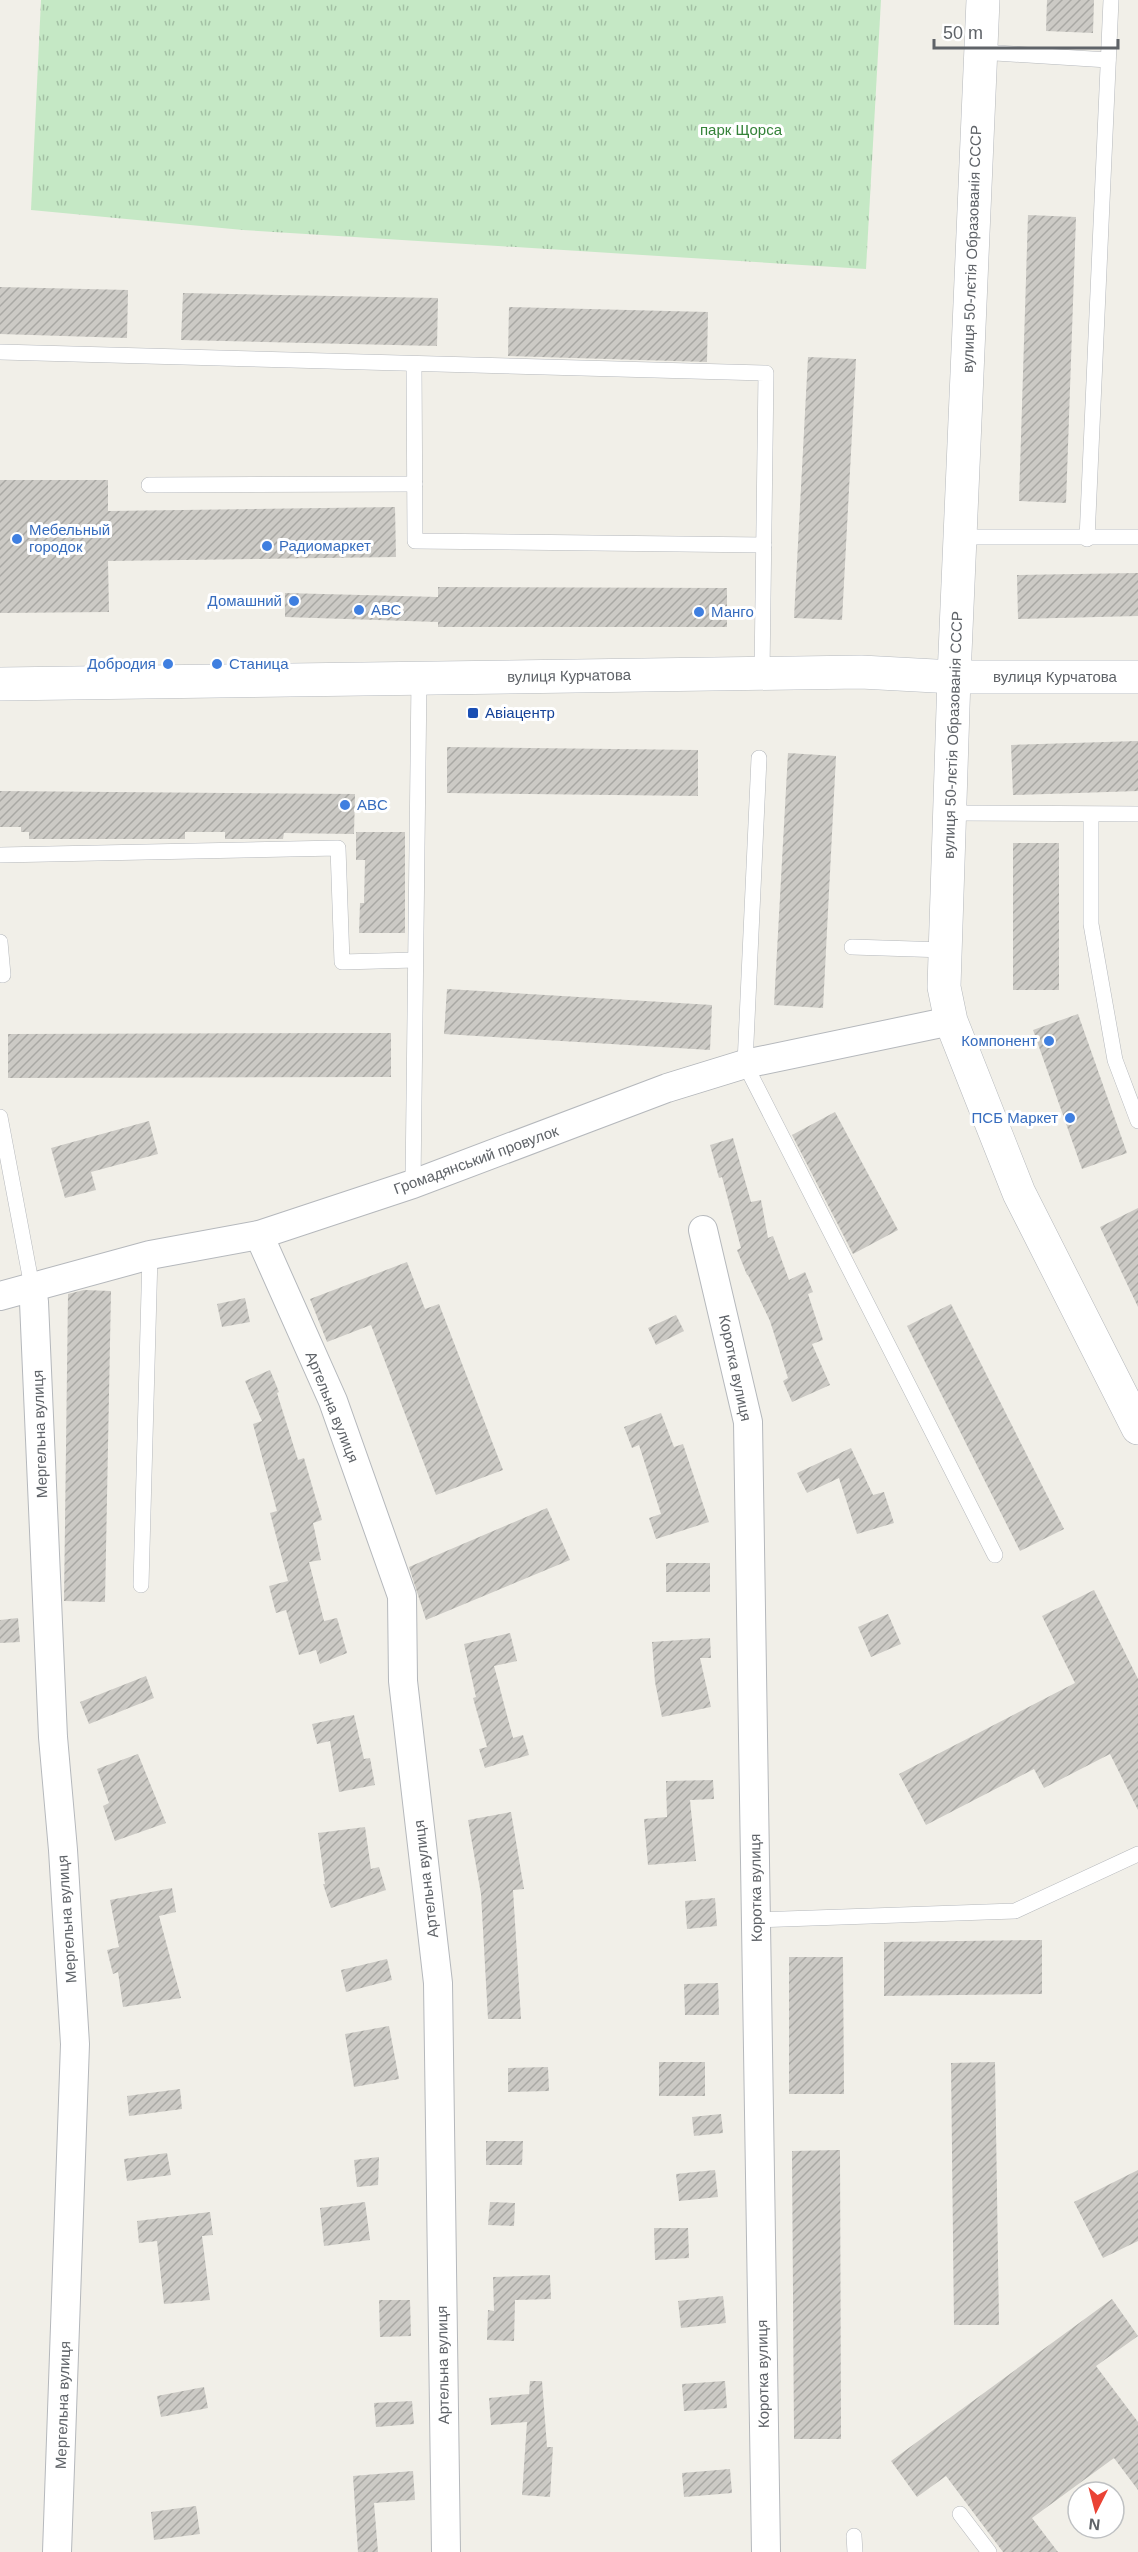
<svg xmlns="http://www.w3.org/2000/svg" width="1138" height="2552" font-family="Arial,sans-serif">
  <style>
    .park { fill: url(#park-tufts) }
    .building { fill: url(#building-hatch) }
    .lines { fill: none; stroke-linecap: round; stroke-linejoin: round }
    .service-casing { stroke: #b5b8bc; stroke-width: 16 }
    .minor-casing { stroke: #b5b8bc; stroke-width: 30 }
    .tertiary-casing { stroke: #b5b8bc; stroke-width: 34 }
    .secondary-casing { stroke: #b6babf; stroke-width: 34 }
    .service { stroke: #fff; stroke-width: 15 }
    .minor { stroke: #fff; stroke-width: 28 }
    .tertiary { stroke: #fff; stroke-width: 33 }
    .secondary { stroke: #fff; stroke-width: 33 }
    .shop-dot { fill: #3f7fe0; stroke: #fff; stroke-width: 2 }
    .transit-dot { fill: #1a4fb4; stroke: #fff; stroke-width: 2 }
    .labels { text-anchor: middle; stroke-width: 6; stroke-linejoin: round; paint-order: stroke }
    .park-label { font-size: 15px; fill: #348238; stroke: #fff }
    .street-label { font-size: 15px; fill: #5f6368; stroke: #fff }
    .shop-label { font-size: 15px; fill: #366cbe; stroke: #fff; text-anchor: start }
    .transit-label { font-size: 15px; fill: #164399; stroke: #fff; text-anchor: start }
  </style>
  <defs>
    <pattern id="park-tufts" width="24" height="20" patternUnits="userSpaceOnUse" patternTransform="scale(1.5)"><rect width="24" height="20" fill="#c5e8c5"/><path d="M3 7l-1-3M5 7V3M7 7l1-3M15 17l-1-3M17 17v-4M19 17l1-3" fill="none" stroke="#a3c0a4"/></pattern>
    <pattern id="building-hatch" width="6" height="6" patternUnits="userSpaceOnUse" patternTransform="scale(1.5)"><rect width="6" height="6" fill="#cccac5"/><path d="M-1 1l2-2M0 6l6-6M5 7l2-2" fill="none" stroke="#a9a8a4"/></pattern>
  </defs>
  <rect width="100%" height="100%" fill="#f1efe8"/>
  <path class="park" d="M41 0H881L866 269 243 230 31 210Z"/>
  <g class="building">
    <path d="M1047 0H1094L1093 33 1046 31Z"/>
    <path d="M1028 215 1076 217 1066 503 1019 501Z"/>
    <path d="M0 287 128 290 127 338 0 334Z"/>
    <path d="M183 293 438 298 437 346 181 340Z"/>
    <path d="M509 307 708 312 707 362 508 356Z"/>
    <path d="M808 357 856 359 842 620 794 618Z"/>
    <path d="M0 480H108V511L395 507 396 557 108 561 109 612 0 613Z"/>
    <path d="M1138 573V616L1018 619 1017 575Z"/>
    <path d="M438 587 727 588V627H438V622L285 617V593L438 597Z"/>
    <path d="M1138 741V791L1013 795 1011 745Z"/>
    <path d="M447 747 698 750V796L447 793Z"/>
    <path d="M788 753 836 756 823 1008 774 1005Z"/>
    <path d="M0 791 355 794 354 834 284 833 283 839H225V832H185V839H29V832H21V827H0Z"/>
    <path d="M356 832H405V933H359L360 903H364L365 860H356Z"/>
    <rect x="1013" y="843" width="46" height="147"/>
    <path d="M447 989 712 1005 710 1050 444 1034Z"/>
    <path d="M1078 1014 1127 1153 1082 1169 1033 1030Z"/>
    <path d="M391 1033V1077L8 1078V1034Z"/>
    <path d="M835 1112 898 1230 853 1254 792 1135Z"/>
    <path d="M149 1121 158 1154 91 1172 96 1190 65 1198 51 1148Z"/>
    <path d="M733 1138 751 1202 761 1200 768 1238 773 1236 789 1280 805 1272 813 1292 808 1294 823 1340 812 1344 830 1385 792 1402 783 1381 788 1378 770 1321 748 1275H747L737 1250 741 1248 722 1177 719 1178 710 1145Z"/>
    <path d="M1138 1208V1307L1100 1227Z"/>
    <path d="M407 1262 425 1309 439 1304 503 1470 436 1495 371 1325 327 1342 310 1299Z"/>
    <path d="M84 1290 111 1291 105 1602 64 1601 68 1294Z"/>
    <path d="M245 1298 250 1322 222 1327 217 1304Z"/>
    <path d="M951 1304 1064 1529 1020 1551 907 1326Z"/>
    <path d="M676 1315 684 1331 656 1345 648 1328Z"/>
    <path d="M270 1370 279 1392 277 1393 298 1460 304 1458 322 1520 313 1523 321 1560 309 1562 324 1621 337 1618 347 1653 320 1664 316 1650 299 1655 286 1610 276 1613 269 1586 288 1581 270 1513 277 1511 253 1424 262 1421 245 1381Z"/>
    <path d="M661 1413 674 1447 683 1444 709 1522 656 1539 649 1518 661 1514 639 1445 632 1448 624 1427Z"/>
    <path d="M851 1448 873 1495 884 1492 894 1523 857 1534 839 1478 807 1493 797 1473Z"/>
    <path d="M547 1508 570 1560 426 1620 409 1567Z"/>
    <rect x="666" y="1563" width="44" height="29"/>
    <path d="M1094 1590 1138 1679V1810L1110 1754 1044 1788 1034 1769 926 1825 899 1774 1075 1683 1042 1616Z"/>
    <path d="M888 1614 901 1644 871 1657 858 1627Z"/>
    <path d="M18 1618 20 1642 0 1643V1620Z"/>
    <path d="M510 1633 517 1661 494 1666 513 1738 523 1735 529 1755 485 1768 479 1749 487 1747 473 1698 476 1697 464 1644Z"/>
    <path d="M710 1638 711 1658H700L711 1707 662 1717 655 1682 652 1642Z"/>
    <path d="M146 1676 154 1698 89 1724 80 1702Z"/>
    <path d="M354 1715 364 1759 370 1758 375 1785 339 1792 330 1741 317 1744 312 1724Z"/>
    <path d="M138 1754 166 1823 115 1841 103 1806 109 1803 97 1769Z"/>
    <path d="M713 1780 714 1799 690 1800 696 1861 648 1865 644 1819 667 1817 666 1781Z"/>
    <path d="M511 1812 524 1889 513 1890 521 2019H488L481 1894 468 1820Z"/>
    <path d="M365 1827 371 1869 379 1867 386 1890 331 1908 323 1884H325L318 1833Z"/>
    <path d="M172 1888 176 1912 159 1916 181 1998 123 2007 118 1972 113 1974 107 1950 119 1947 110 1900Z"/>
    <path d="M715 1898 717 1926 687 1929 685 1901Z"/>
    <path d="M1042 1940V1994L884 1996V1942Z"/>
    <path d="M789 1957H843L844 2094H789Z"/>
    <path d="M387 1959 392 1980 346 1992 341 1970Z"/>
    <path d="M718 1983 719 2015H685L684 1984Z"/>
    <path d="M389 2026 399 2079 354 2087 345 2034Z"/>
    <rect x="659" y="2062" width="46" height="34"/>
    <path d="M995 2062 999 2325H954L951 2063Z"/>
    <path d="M548 2067 549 2091 508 2092V2068Z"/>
    <path d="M180 2089 182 2109 129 2116 127 2096Z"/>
    <path d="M721 2114 723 2133 694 2136 692 2117Z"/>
    <path d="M486 2141H523L522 2165H486Z"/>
    <path d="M840 2150 841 2439H794L792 2151Z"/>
    <path d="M167 2153 171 2175 127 2181 124 2159Z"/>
    <path d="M379 2157 378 2185 357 2187 354 2160Z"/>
    <path d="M715 2170 718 2197 679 2201 676 2174Z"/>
    <path d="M1138 2170V2241L1103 2258 1074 2202Z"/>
    <path d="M365 2202 370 2240 324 2246 320 2208Z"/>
    <path d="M490 2202 515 2203 514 2226 488 2225Z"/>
    <path d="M210 2212 213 2235 202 2236 210 2300 164 2304 157 2241 139 2243 137 2221Z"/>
    <path d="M654 2228H688L689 2258 655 2260Z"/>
    <path d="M550 2275 551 2299 515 2300 514 2341 487 2340 488 2310 494 2311 493 2277Z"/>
    <path d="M723 2296 726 2323 681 2328 678 2301Z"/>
    <path d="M1112 2299 1138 2336 1096 2366 1138 2422V2490L1114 2458 1032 2518 1058 2552H1003L946 2476 917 2497 891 2461Z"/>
    <path d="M379 2300H410L411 2336 380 2337Z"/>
    <path d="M530 2381H542L547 2447H553L550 2497 522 2495 527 2422 491 2425 489 2398 529 2394Z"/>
    <path d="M725 2381 727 2408 684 2411 682 2384Z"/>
    <path d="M204 2387 208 2408 161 2417 157 2396Z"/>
    <path d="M412 2401 414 2424 376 2427 374 2403Z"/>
    <path d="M730 2469 732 2493 684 2497 682 2473Z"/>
    <path d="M413 2471 415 2500 374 2503 378 2552H358L353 2476Z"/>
    <path d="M196 2506 200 2534 154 2540 151 2512Z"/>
  </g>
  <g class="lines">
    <g class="service-casing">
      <g id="service">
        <path d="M980 52 1108 60"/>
        <path d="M0 352 766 373 762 673"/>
        <path d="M414 364 415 541 764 545"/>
        <path d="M149 485 415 484"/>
        <path d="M960 537H1138"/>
        <path d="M1087 539 1111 0"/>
        <path d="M759 758 745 1064 995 1555"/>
        <path d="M950 813 1138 814"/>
        <path d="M1091 815V924L1115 1060 1138 1121"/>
        <path d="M0 855 338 848 342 962 415 960"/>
        <path d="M0 942 3 975"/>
        <path d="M852 947 945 950"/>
        <path d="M0 1117 32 1287"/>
        <path d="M413 1184 419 679"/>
        <path d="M141 1585 150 1255"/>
        <path d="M756 1920 1015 1911 1138 1854"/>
        <path d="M960 2514 989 2552"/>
        <path d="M854 2536 855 2552"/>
      </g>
    </g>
    <g class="minor-casing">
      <g id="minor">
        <path d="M703 1230 748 1422 766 2552"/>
        <path d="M259 1235 333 1401 402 1596 403 1681 438 1983 446 2552"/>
        <path d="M32 1287 34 1302 53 1737 63 1850 75 2044 57 2552"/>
        <path d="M0 1296 150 1255 259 1235 413 1184 667 1088 745 1064 951 1021"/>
      </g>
    </g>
    <g class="tertiary-casing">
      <path id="tertiary" d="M983 0 954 677 944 987 951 1021 1019 1193 1138 1428"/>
    </g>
    <g class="secondary-casing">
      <path id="secondary" d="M0 684 861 672 954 677H1138"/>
    </g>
    <use href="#service" class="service"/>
    <use href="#minor" class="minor"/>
    <use href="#tertiary" class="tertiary"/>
    <use href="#secondary" class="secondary"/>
  </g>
  <g class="shop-dot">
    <circle cx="17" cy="539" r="6"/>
    <circle cx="267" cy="546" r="6"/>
    <circle cx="294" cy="601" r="6"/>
    <circle cx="359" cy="610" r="6"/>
    <circle cx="699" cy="612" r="6"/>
    <circle cx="168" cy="664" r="6"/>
    <circle cx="217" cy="664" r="6"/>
    <circle cx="345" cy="805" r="6"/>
    <circle cx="1049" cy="1041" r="6"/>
    <circle cx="1070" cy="1118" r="6"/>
  </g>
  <rect class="transit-dot" x="467" y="707" width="12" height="12" rx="3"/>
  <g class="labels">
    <g class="park-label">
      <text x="741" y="135">парк Щорса</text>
    </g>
    <g class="street-label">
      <text transform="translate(972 249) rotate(-88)" y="5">вулиця 50-лєтія Образованія СССР</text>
      <text transform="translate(569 676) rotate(-1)" y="5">вулиця Курчатова</text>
      <text x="1055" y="682">вулиця Курчатова</text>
      <text transform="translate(953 735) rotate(-88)" y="5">вулиця 50-лєтія Образованія СССР</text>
      <text transform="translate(476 1160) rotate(-20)" y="5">Громадянський провулок</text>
      <text transform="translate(735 1368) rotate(78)" y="5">Коротка вулиця</text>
      <text transform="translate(332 1407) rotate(68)" y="5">Артельна вулиця</text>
      <text transform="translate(40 1434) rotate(-92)" y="5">Мергельна вулиця</text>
      <text transform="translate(426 1879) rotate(-97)" y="5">Артельна вулиця</text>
      <text transform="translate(756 1888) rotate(-91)" y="5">Коротка вулиця</text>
      <text transform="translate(67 1919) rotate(-94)" y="5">Мергельна вулиця</text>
      <text transform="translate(443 2365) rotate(-91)" y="5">Артельна вулиця</text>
      <text transform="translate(763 2374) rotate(-91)" y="5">Коротка вулиця</text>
      <text transform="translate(63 2405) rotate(-88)" y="5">Мергельна вулиця</text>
    </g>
    <g class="shop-label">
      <text x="29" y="535">Мебельный<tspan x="29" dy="17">городок</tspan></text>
      <text x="279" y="551">Радиомаркет</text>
      <text x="282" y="606" text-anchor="end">Домашний</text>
      <text x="371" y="615">АВС</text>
      <text x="711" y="617">Манго</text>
      <text x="156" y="669" text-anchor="end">Добродия</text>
      <text x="229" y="669">Станица</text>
      <text x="357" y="810">ABC</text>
      <text x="1037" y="1046" text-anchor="end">Компонент</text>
      <text x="1058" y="1123" text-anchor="end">ПСБ Маркет</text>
    </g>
    <g class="transit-label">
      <text x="485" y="718">Авіацентр</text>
    </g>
  </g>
  <g transform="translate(1096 2510) rotate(186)"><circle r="28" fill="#ffffff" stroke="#bfc1c3" stroke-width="1.5"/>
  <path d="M0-4.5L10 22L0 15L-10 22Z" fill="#ea4335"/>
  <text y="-9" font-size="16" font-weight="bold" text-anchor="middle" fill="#5f6368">N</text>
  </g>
  <path d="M934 39v9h184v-9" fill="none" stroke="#5f6368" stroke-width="3"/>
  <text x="943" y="39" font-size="18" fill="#5f6368" stroke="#ffffff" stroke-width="4.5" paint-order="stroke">50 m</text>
</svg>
